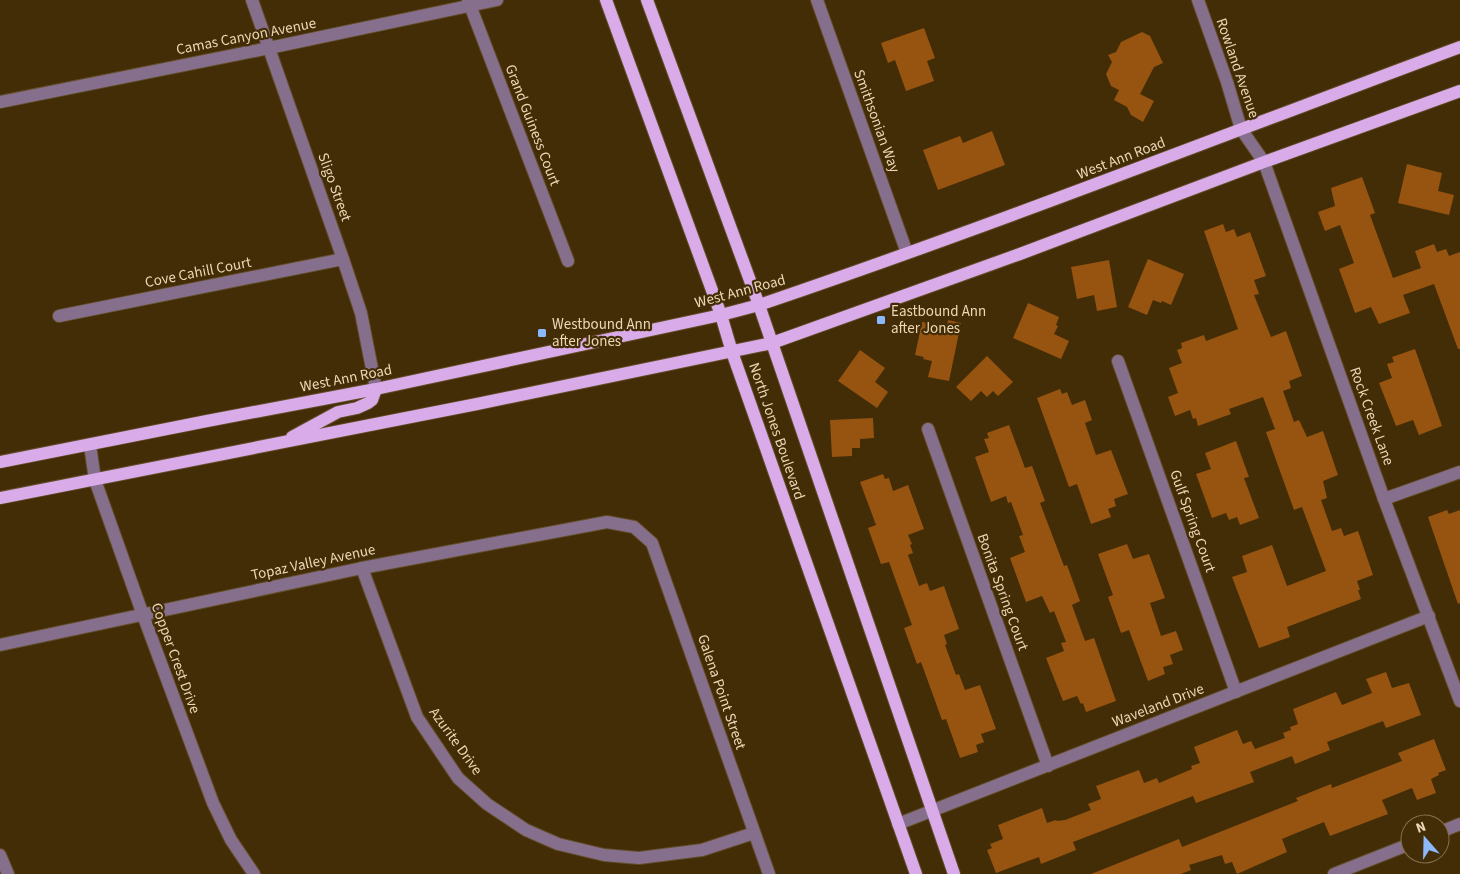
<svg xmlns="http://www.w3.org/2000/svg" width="1460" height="874" font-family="'Source Sans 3',sans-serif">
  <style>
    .building { fill: #975310 }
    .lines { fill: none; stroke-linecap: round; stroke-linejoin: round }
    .minor-casing { stroke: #614c26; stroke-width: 14 }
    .major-casing { stroke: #614c26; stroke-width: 14 }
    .minor { stroke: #866f8d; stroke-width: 12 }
    .major { stroke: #daabe9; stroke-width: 12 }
    .poi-dot { fill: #8cb9fc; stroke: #422d06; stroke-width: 2 }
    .labels { text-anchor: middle; stroke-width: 4.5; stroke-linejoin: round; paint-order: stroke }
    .street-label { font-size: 15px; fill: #edd7b6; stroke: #422d06 }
    .poi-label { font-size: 15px; fill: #edd7b6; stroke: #422d06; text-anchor: start }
  </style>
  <rect width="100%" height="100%" fill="#422d06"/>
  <g class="building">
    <path d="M924 28 935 58 927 61 934 81 906 91 895 60 888 63 881 43Z"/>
    <path d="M1142 32 1150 36 1163 63 1154 67 1140 94 1154 101 1143 122 1131 115 1127 107 1114 100 1119 90 1111 86 1106 74 1112 62 1108 55 1116 52 1121 42Z"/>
    <path d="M992 131 1005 165 938 190 923 150 960 136 963 143Z"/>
    <path d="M1407 164 1442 173 1438 191 1454 195 1449 215 1398 203Z"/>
    <path d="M1362 177 1375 213 1370 215 1393 278 1421 268 1415 251 1434 244 1437 252 1446 249 1449 256 1460 252V349H1458L1434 284 1403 295 1410 313 1379 324 1371 307 1355 313 1339 269 1354 263 1340 225 1325 231 1318 212 1335 206 1331 188Z"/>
    <path d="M1223 224 1226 232 1234 229 1237 237 1250 232 1266 276 1254 280 1259 294 1254 295 1271 337 1286 331 1302 376 1289 381 1291 388 1283 391 1294 422 1299 420 1307 437 1323 431 1338 475 1323 481 1327 498 1321 500 1332 531 1341 528 1344 536 1358 531 1373 575 1357 581 1360 590H1358L1361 599 1287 627 1290 637 1259 648 1232 577 1247 572 1242 556 1272 545 1287 586 1326 571 1302 507 1294 510 1281 474 1266 432 1275 429 1263 397 1229 409 1231 414 1198 426 1196 418 1193 419 1190 410 1175 416 1168 397 1178 393 1169 368 1182 363 1177 350 1182 348 1181 343 1204 335 1206 341 1238 329 1204 231Z"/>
    <path d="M1148 259 1184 274 1171 305 1162 301 1161 303 1153 300 1147 315 1128 307Z"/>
    <path d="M1109 260 1117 307 1097 311 1094 295 1077 299 1071 267Z"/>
    <path d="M1028 303 1059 317 1056 325 1058 326 1054 334 1069 341 1061 359 1013 338Z"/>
    <path d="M948 320 961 323 949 381 928 377 932 361 923 359 924 357 915 355 922 322 947 327Z"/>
    <path d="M1415 349 1442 426 1419 435 1413 420 1396 426 1379 383 1392 378 1387 364 1394 362 1392 357Z"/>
    <path d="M860 350 885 368 875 382 888 392 877 408 838 381Z"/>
    <path d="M987 356 1013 382 998 396 993 391 987 397 981 391 971 401 956 387Z"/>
    <path d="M1060 389 1062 394 1067 392 1072 405 1085 400 1092 420 1085 423 1096 455 1111 450 1128 494 1114 499 1116 506 1108 509 1111 517 1091 524 1077 484 1069 487 1037 398Z"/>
    <path d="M873 418 874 438 860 439V448H852V456L832 457 830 420Z"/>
    <path d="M1009 425 1025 468 1032 466 1045 501 1040 503 1064 566 1067 565 1080 601 1072 605 1085 641 1094 638 1116 701 1086 712 1083 703 1081 704 1077 696 1063 701 1046 658 1064 651 1061 643 1066 642 1054 611 1050 613 1042 596 1026 602 1010 558 1025 552 1019 536 1023 535 1011 502 1008 503 1006 496 991 502 975 457 989 452 984 439 989 438 987 433Z"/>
    <path d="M1236 441 1249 477 1244 478 1259 518 1240 525 1237 517 1229 520 1226 513 1212 518 1196 474 1211 469 1205 453Z"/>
    <path d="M883 474 885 479 889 478 893 491 908 485 924 529 908 535 912 544 910 545 913 553 908 555 919 586 927 583 930 591 944 586 959 629 944 635 947 644 945 645 956 675 959 674 965 690 980 685 996 729 981 734 984 742 976 745 978 752 960 758 946 719 942 720 921 662 917 664 904 628 912 625 889 562 881 564 868 528 876 525 860 482Z"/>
    <path d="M1447 510 1449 514 1460 510V603L1458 604 1428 517Z"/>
    <path d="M1127 544 1133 559 1149 554 1165 598 1150 603 1161 636 1176 631 1183 650 1170 655 1173 664 1163 667 1165 674 1148 681 1129 630 1121 633 1108 597 1113 595 1098 554Z"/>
    <path d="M1386 672 1392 688 1409 683 1421 715 1386 728 1383 721 1327 742 1330 750 1295 764 1292 756 1250 772 1254 782 1196 803 1193 796 1073 842 1076 850 1041 864 1039 857 996 873 987 850 992 848 990 844 1003 839 998 825 1042 808 1047 823 1056 820 1057 821 1065 820 1091 810 1088 804 1101 799 1096 786 1139 770 1144 783 1157 778 1159 783 1192 769 1191 766 1200 763 1194 747 1237 730 1243 744 1251 741 1255 749 1285 738 1283 733 1291 730 1290 727 1298 724 1293 709 1336 692 1342 705 1372 693 1366 679Z"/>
    <path d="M1434 739 1446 770 1438 773 1439 775 1431 779 1436 793 1417 800 1412 788 1382 800 1388 814 1330 836 1324 822 1294 834 1282 839 1287 852 1237 874 1232 862 1225 864 1222 855 1189 865 1191 870 1181 874H1091L1179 839 1182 847 1298 801 1296 798 1331 784 1332 788 1402 761 1398 753Z"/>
  </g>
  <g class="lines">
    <g class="minor-casing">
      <g id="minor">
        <path d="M252 0 343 259 361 313 376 389"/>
        <path d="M468 0 568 261"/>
        <path d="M817 0 907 253"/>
        <path d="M1198 0 1227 82 1241 129 1264 162 1384 499 1460 701"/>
        <path d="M0 102 269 48 497 0"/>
        <path d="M59 316 343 259"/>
        <path d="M1118 361 1236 692"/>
        <path d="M928 429 1048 766"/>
        <path d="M90 445 95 480 143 615 213 803 231 840 254 874"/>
        <path d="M1384 499 1460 472"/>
        <path d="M362 568 417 717 458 778 487 804 526 830 558 844 604 855 639 858 702 850 754 833"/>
        <path d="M0 645 362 568 607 522 634 527 652 543 769 874"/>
        <path d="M898 824 1429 616"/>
        <path d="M1440 832 1460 824"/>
        <path d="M0 855 8 874"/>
        <path d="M1334 874 1410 844"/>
      </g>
    </g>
    <g class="major-casing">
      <g id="major">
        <path d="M606 0 721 315 732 352 916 874"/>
        <path d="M647 0 759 305 954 874"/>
        <path d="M292 437 338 412 357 408 368 403 372 400 376 389"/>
        <path d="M0 462 207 421 376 389 721 315 759 305C995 225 1226 134 1460 47"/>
        <path d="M0 498 477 404 772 343 1020 254 1264 162 1460 91"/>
      </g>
    </g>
    <use href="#minor" class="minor"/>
    <use href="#major" class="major"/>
  </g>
  <g class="poi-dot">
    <rect x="876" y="315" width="10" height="10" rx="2.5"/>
    <rect x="537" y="328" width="10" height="10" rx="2.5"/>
  </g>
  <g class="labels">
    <g class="street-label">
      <text transform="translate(246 36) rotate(-11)" y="5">Camas Canyon Avenue</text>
      <text transform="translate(1238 68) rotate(71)" y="5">Rowland Avenue</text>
      <text transform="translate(877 121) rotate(70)" y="5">Smithsonian Way</text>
      <text transform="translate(533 125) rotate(69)" y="5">Grand Guiness Court</text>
      <text transform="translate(1121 158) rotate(-21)" y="5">West Ann Road</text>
      <text transform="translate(335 187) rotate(70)" y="5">Sligo Street</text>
      <text transform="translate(198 272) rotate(-11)" y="5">Cove Cahill Court</text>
      <text transform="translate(740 291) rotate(-15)" y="5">West Ann Road</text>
      <text transform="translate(346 378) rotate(-11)" y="5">West Ann Road</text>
      <text transform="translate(1372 416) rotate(70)" y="5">Rock Creek Lane</text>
      <text transform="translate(777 431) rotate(71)" y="5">North Jones Boulevard</text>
      <text transform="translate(1193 521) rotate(70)" y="5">Gulf Spring Court</text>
      <text transform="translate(313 562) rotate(-12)" y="5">Topaz Valley Avenue</text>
      <text transform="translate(1003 592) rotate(70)" y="5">Bonita Spring Court</text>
      <text transform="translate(176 658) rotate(70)" y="5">Copper Crest Drive</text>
      <text transform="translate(722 692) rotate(71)" y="5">Galena Point Street</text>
      <text transform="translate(1158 705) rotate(-21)" y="5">Waveland Drive</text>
      <text transform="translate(456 741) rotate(54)" y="5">Azurite Drive</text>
    </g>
    <g class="poi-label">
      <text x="891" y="316">Eastbound Ann<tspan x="891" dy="17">after Jones</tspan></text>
      <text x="552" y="329">Westbound Ann<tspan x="552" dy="17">after Jones</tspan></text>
    </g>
  </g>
  <g transform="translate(1425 839) rotate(340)"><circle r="24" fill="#422d06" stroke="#86714c"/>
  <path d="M0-4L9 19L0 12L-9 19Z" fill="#8cb9fc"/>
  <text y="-8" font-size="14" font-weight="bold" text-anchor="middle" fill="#edd7b6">N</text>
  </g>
</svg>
